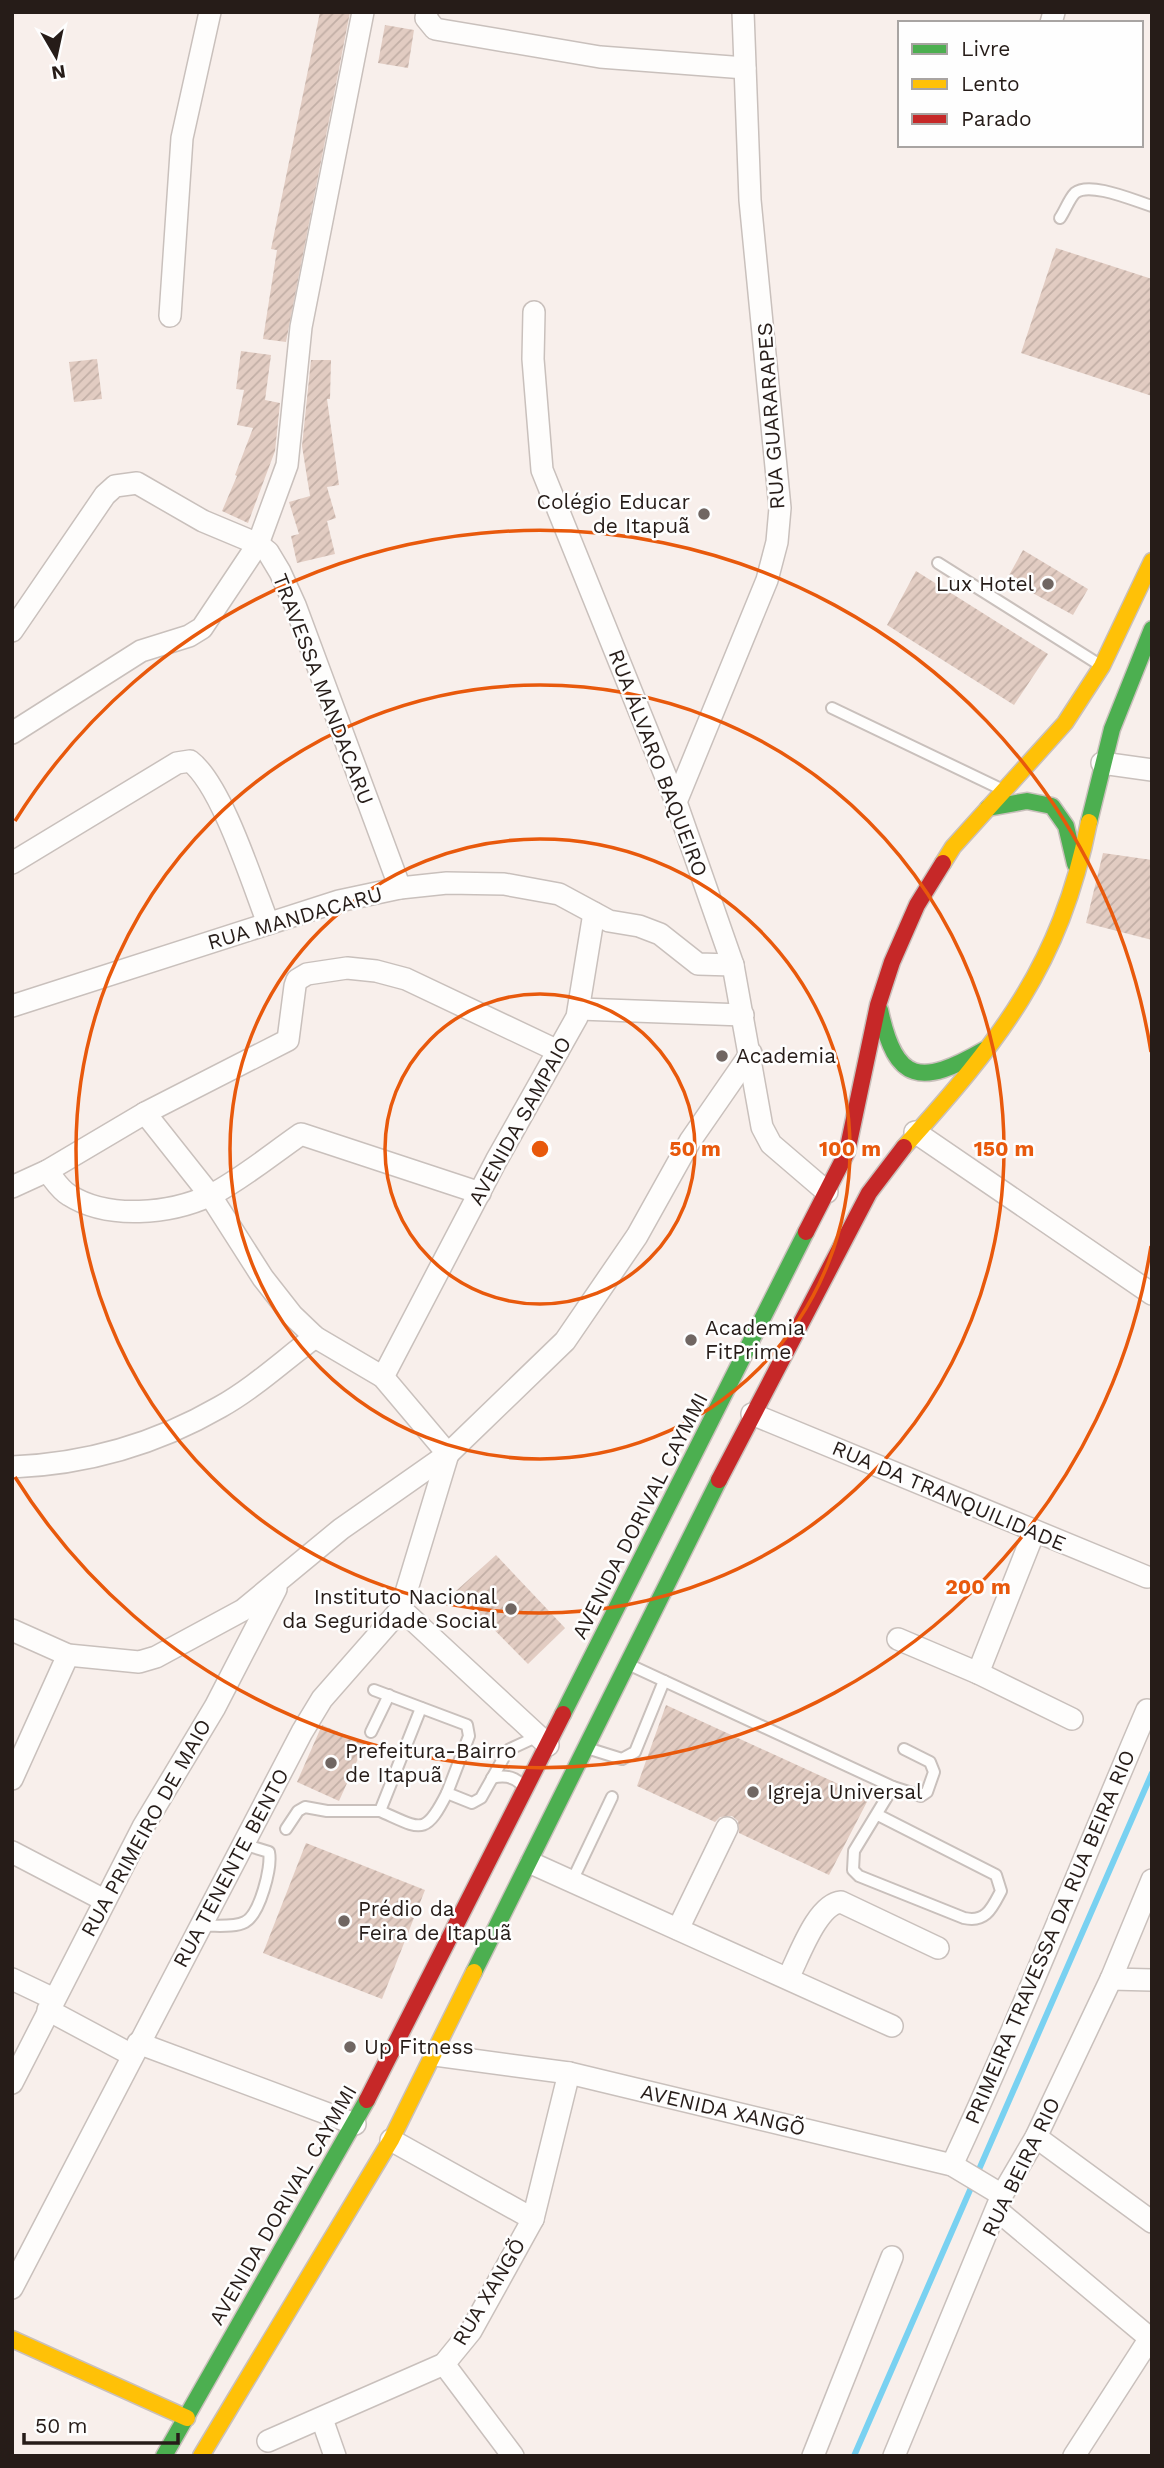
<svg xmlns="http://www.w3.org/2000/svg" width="1164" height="2468" font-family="'Work Sans',sans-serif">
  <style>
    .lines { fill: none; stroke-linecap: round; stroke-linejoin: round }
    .stream { stroke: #79d1f1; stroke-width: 6 }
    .building { fill: url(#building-hatch) }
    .lane-casing { stroke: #c9c0bc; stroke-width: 14 }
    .street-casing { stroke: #c9c0bc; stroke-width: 24 }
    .fast-casing { stroke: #c9c0bc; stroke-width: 19 }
    .slow-casing { stroke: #c9c0bc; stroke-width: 19 }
    .jam-casing { stroke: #c9c0bc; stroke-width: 19 }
    .lane { stroke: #fefdfc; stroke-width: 10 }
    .street { stroke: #fefdfc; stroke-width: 21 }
    .fast { stroke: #4caf50; stroke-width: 16 }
    .slow { stroke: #ffc107; stroke-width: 16 }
    .jam { stroke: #c62828; stroke-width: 16 }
    .ring { fill: none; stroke: #e8590c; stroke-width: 3.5 }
    .poi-dot { fill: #706662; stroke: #fefefe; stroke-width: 2.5 }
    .labels { text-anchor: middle; stroke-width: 5; stroke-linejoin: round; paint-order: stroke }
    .street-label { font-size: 21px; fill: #261c18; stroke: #fefefe }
    .poi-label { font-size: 21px; fill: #261c18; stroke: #fefefe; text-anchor: start }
    .centre { fill: #e8590c; stroke: #fefefe; stroke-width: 3.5 }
    .ring-label { font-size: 21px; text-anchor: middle; font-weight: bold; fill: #e8590c; stroke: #fefefe; stroke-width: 5; stroke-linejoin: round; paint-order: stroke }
  </style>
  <defs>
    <pattern id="building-hatch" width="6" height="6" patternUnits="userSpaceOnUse" patternTransform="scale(1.75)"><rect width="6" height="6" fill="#e2ccc2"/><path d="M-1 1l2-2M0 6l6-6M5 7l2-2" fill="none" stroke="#c2afa6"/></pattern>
  </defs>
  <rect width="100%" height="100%" fill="#f8efeb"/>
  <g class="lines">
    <path class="stream" d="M854 2456 1152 1773"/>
  </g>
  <g class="building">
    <path d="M320 12H350L286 342 263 339 277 250 271 249Z"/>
    <path d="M385 25 414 30 408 68 378 63Z"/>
    <path d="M1056 248 1152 279V396L1021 353Z"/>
    <path d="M241 351 271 355 265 400 280 403 275 451 248 523 222 511 237 476 235 475 253 428 237 425 244 390 236 389Z"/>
    <path d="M97 359 102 399 74 402 69 362Z"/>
    <path d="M311 360H331L330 399H327L339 485 327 487 336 518 327 521 335 554 297 563 291 536 299 534 289 502 310 496 302 446Z"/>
    <path d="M1023 550 1088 589 1073 615 1007 579Z"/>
    <path d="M916 571 1048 654 1014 705 887 625Z"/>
    <path d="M1103 853 1152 860V940L1086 923Z"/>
    <path d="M496 1555 565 1628 528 1664 456 1591Z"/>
    <path d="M666 1705 869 1798 829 1875 739 1833 738 1821 732 1816 720 1817 715 1822 637 1786Z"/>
    <path d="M322 1725 365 1743 339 1801 297 1782Z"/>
    <path d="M306 1843 425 1890 382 1999 263 1953Z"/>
  </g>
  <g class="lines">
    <g class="lane-casing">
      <g id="lane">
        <path d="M1060 218C1065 211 1069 199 1075 193 1090 181 1135 201 1152 206"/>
        <path d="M938 563 1100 665"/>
        <path d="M832 708 1001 789"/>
        <path d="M632 1666 893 1787 854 1851 853 1870 859 1876 964 1918C986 1923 992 1908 1001 1891L996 1875 878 1815"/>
        <path d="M374 1690 467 1725 469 1736 447 1793 472 1803 481 1798 508 1750 536 1737"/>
        <path d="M421 1708 380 1811C421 1829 425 1837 447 1793"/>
        <path d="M371 1732 389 1695"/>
        <path d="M590 1749 622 1759 635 1752 664 1681"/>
        <path d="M492 1778C503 1775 513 1776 521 1784"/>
        <path d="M893 1787 921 1796 927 1792 934 1772 930 1762 904 1749"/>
        <path d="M286 1829 298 1811 305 1807 327 1811H380"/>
        <path d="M572 1881 612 1797"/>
        <path d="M202 1926C214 1925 234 1928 245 1922 260 1914 272 1867 269 1852L246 1845"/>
      </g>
    </g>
    <g class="street-casing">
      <g id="street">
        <path d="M427 12 426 18 435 29 600 57 745 68"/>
        <path d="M1051 23 1054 12"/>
        <path d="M534 312 533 359 542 470 676 802 733 965 762 1127 771 1144 827 1192"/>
        <path d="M170 316 182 138 210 12"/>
        <path d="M12 631 105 495 115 486 137 483 203 521 258 544 268 552 280 572 295 605 400 888"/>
        <path d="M12 733 141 651 189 636 202 628 258 544 287 465 301 327 363 12"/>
        <path d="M1102 763 1152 770"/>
        <path d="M676 802 767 580 777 542 780 508 750 200 743 12"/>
        <path d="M12 863 177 763 190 761C222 785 253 885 268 923"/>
        <path d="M12 1006 339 901 400 888 447 883 504 884 559 894 609 921 639 926 660 934 698 964 733 965"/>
        <path d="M580 1009 743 1015"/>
        <path d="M145 1113 210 1195 263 1278 292 1315 315 1337 383 1377 448 1454"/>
        <path d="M915 1132 1152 1294"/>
        <path d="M47 1171C53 1178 60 1190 69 1195 108 1220 170 1214 211 1195 242 1179 272 1154 301 1134L480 1193"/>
        <path d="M12 1187 47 1171 145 1113 288 1040 295 986 297 980 307 974 347 968 376 971 406 979 558 1051"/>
        <path d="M383 1377 496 1161 577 1017 594 913"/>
        <path d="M752 1414 1147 1577"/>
        <path d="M12 1467C87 1464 156 1444 220 1407 254 1388 284 1360 315 1337"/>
        <path d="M401 1609 548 1745"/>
        <path d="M12 1630 68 1655 139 1662 156 1657 243 1610 341 1529 448 1454 565 1341 637 1236 690 1141 751 1053"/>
        <path d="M898 1639 978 1673 1072 1719"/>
        <path d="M978 1673 1034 1532"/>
        <path d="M12 1779 68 1655"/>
        <path d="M12 1852 104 1900"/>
        <path d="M531 1863 892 2026"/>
        <path d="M678 1929 727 1828"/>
        <path d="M788 1978C799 1957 817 1904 841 1902L938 1948"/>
        <path d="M12 1979 54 1999"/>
        <path d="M1111 1979 1152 1980"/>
        <path d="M48 2010 132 2055"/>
        <path d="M138 2043 355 2124"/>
        <path d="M435 2055 569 2073 952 2165 1002 2195"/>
        <path d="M12 2083 143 1827 215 1707 276 1589"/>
        <path d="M1036 2137 1152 2222"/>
        <path d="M391 2140 533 2219"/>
        <path d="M952 2165C1022 2015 1082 1861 1147 1710"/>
        <path d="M997 2210 1152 2340"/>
        <path d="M12 2288 302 1732 322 1699 401 1609 448 1454"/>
        <path d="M444 2364 513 2456"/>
        <path d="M322 2419 335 2456"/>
        <path d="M268 2441 444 2364 471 2331 533 2219 569 2073"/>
        <path d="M813 2456 892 2257"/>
        <path d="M894 2456 1002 2195 1036 2137 1111 1979 1152 1880"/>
        <path d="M1074 2456 1152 2335"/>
      </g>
    </g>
    <g class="fast-casing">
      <g id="fast">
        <path d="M988 808 1027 801 1052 806 1066 826 1075 864"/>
        <path d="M1089 822 1112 729 1152 629"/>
        <path d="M880 1010C896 1084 921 1086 984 1050"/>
        <path d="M563 1714 806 1232"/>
        <path d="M474 1972 719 1480"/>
        <path d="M164 2456 367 2100"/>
      </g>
    </g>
    <g class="slow-casing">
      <g id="slow">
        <path d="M943 863 953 847 1065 723 1102 666 1152 561"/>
        <path d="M904 1147C1000 1040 1060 967 1089 822"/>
        <path d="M12 2339 187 2418"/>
        <path d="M201 2456 391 2140 474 1972"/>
      </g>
    </g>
    <g class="jam-casing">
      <g id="jam">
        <path d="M806 1232 847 1152 878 1005 892 962 917 905 943 863"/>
        <path d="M719 1480 869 1193 904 1147"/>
        <path d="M367 2100 563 1714"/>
      </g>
    </g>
    <use href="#lane" class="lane"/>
    <use href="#street" class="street"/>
    <use href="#fast" class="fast"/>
    <use href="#slow" class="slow"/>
    <use href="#jam" class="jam"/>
  </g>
  <g class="ring">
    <circle cx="540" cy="1149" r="155"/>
    <circle cx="540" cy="1149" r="310"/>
    <circle cx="540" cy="1149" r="464"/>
    <path d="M1151 1246A619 619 0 0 1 15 1477M15 821A619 619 0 0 1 1151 1052"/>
  </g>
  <g class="poi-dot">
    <circle cx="704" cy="514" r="7"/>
    <circle cx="1048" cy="584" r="7"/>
    <circle cx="722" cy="1056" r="7"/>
    <circle cx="691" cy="1340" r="7"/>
    <circle cx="511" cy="1609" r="7"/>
    <circle cx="331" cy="1763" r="7"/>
    <circle cx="753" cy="1792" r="7"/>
    <circle cx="344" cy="1921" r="7"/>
    <circle cx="350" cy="2047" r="7"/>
  </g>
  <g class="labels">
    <g class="street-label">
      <text transform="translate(771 416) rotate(-94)" y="7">RUA GUARARAPES</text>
      <text transform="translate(323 689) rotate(69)" y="7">TRAVESSA MANDACARU</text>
      <text transform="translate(658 763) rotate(69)" y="7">RUA ÁLVARO BAQUEIRO</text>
      <text transform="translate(295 918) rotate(-16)" y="7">RUA MANDACARU</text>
      <text transform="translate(520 1121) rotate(-61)" y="7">AVENIDA SAMPAIO</text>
      <text transform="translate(949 1496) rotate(23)" y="7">RUA DA TRANQUILIDADE</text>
      <text transform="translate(640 1516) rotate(-63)" y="7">AVENIDA DORIVAL CAYMMI</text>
      <text transform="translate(146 1828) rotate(-61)" y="7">RUA PRIMEIRO DE MAIO</text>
      <text transform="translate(231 1868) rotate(-62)" y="7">RUA TENENTE BENTO</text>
      <text transform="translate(1050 1937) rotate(-67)" y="7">PRIMEIRA TRAVESSA DA RUA BEIRA RIO</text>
      <text transform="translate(723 2110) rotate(13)" y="7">AVENIDA XANGÕ</text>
      <text transform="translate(1021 2167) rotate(-64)" y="7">RUA BEIRA RIO</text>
      <text transform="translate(283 2205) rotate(-60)" y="7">AVENIDA DORIVAL CAYMMI</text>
      <text transform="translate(489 2292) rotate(-59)" y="7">RUA XANGÕ</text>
    </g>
    <g class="poi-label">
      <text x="690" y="509" text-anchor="end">Colégio Educar<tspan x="690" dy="24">de Itapuã</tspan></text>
      <text x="1034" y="591" text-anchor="end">Lux Hotel</text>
      <text x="736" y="1063">Academia</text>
      <text x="705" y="1335">Academia<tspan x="705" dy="24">FitPrime</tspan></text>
      <text x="497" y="1604" text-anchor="end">Instituto Nacional<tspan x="497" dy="24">da Seguridade Social</tspan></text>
      <text x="345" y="1758">Prefeitura-Bairro<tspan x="345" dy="24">de Itapuã</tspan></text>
      <text x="767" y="1799">Igreja Universal</text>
      <text x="358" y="1916">Prédio da<tspan x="358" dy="24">Feira de Itapuã</tspan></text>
      <text x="364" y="2054">Up Fitness</text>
    </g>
  </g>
  <circle cx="540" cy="1149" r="10" class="centre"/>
  <g class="ring-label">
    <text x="695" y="1156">50 m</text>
    <text x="850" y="1156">100 m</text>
    <text x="1004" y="1156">150 m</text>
    <text x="978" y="1594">200 m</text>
  </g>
  <rect width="1164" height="2468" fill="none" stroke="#261c18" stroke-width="28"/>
  <rect x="898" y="21" width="245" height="126" fill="#fefefe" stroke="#a8a4a2" stroke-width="2"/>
  <rect x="912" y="44" width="35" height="10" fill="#4caf50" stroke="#a8a4a2" stroke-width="2"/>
  <text x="961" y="56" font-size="21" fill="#261c18">Livre</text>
  <rect x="912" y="79" width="35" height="10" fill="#ffc107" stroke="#a8a4a2" stroke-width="2"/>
  <text x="961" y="91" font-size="21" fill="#261c18">Lento</text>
  <rect x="912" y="114" width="35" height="10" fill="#c62828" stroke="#a8a4a2" stroke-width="2"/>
  <text x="961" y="126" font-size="21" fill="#261c18">Parado</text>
  <g transform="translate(56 56) rotate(171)" stroke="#fefefe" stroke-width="5" paint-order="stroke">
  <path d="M0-5L12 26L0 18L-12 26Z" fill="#261c18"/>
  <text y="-10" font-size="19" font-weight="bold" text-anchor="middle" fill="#261c18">N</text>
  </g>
  <path d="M24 2433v10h154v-10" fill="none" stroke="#261c18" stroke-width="3.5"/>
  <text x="35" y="2433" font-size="21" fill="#261c18" stroke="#fefefe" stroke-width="5" paint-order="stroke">50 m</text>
</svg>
